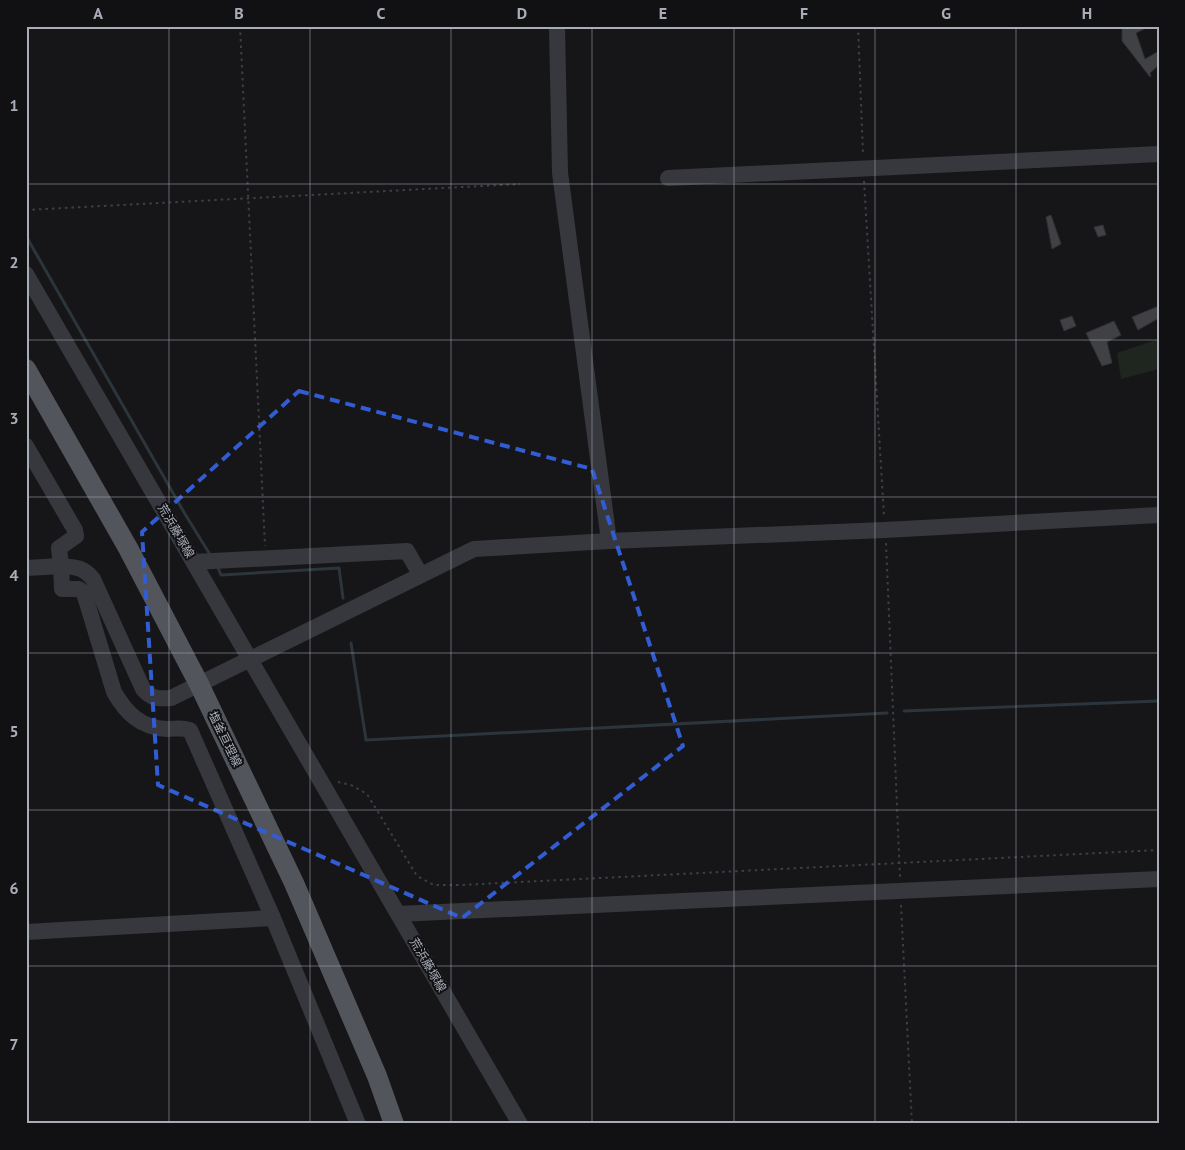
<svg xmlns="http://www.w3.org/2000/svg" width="1185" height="1150" font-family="'PT Sans','Noto Sans JP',sans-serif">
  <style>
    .green { fill: #1e261f }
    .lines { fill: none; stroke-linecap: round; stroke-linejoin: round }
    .stream { stroke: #2c353c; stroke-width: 3 }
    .building { fill: #404145; stroke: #303034 }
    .path { stroke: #3d3f44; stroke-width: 2; stroke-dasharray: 2.5 4; stroke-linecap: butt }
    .minor { stroke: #37383d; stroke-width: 16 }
    .major { stroke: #53555c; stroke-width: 20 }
    .minor-bridge { stroke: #37383d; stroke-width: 16 }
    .marked { fill: none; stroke: #325cd3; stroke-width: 4; stroke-dasharray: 10 6; stroke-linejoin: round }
    .grid { fill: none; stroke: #a8adb8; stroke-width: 1; stroke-opacity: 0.55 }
    .labels { text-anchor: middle; stroke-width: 4; stroke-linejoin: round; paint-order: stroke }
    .street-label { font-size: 12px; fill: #a8adb8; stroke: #111113 }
    .neatline { fill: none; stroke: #a8adb8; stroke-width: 2 }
    .grid-label { font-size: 16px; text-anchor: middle; font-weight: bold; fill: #a8adb8 }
  </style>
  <rect width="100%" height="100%" fill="#161618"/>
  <path class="green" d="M1159 339V369L1121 379 1117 353Z"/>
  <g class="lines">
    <g class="stream">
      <path d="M26 236 185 514 209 553"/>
      <path d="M218 568 221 575 339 568 343 598"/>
      <path d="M351 643 366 740 887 713"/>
      <path d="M904 711 1159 701"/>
    </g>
  </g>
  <g class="building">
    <path d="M1122 26H1150L1136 33 1145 59 1159 51V65L1150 73 1151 76 1150 77 1122 41Z"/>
    <path d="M1051 215 1061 244 1052 249 1046 217Z"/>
    <path d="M1103 225 1106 235 1098 237 1094 227Z"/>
    <path d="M1159 306V318L1138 330 1132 317Z"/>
    <path d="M1072 316 1076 326 1064 331 1060 320Z"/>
    <path d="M1114 321 1121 335 1107 342 1112 363 1102 366 1086 333Z"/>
  </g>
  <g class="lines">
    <g class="path">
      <path d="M240 26 265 546"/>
      <path d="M858 26 863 154"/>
      <path d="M864 181 884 516"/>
      <path d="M26 210 520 184"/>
      <path d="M886 543 900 878"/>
      <path d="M338 782 351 785 367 794 417 876 434 885H461L1159 850"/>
      <path d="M901 905 912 1124"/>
    </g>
    <g class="minor">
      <path d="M557 28 560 173 609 541"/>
      <path d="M668 178 1159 154"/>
      <path d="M26 274 520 1124"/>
      <path d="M26 446 75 530 76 536 59 548 61 566C76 567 83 567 93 579L143 689C151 699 159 699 171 698L244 662"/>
      <path d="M194 562 407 551 420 574"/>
      <path d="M26 568 61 566 62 589H79L84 593 114 692C126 713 141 728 167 729 176 729 181 727 190 730L273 918 358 1124"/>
      <path d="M261 654 474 549 609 541 885 530 1159 515"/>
      <path d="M398 914 1159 879"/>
      <path d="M26 932 273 918"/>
    </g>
    <path class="major" d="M26 369 128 548 199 684 294 883 377 1076 394 1124"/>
    <path class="minor-bridge" d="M244 662 261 654"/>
  </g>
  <path class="marked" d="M299 391 592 469 683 746 462 918 158 785 142 532Z"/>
  <path class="grid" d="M169 26V1124M310 26V1124M451 26V1124M592 26V1124M734 26V1124M875 26V1124M1016 26V1124M26 184H1159M26 340H1159M26 497H1159M26 653H1159M26 810H1159M26 966H1159"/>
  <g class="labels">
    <g class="street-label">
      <text transform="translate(176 531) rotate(60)" y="4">荒浜藤塚線</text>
      <text transform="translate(225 739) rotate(64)" y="4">塩釜亘理線</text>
      <text transform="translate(428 965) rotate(60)" y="4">荒浜藤塚線</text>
    </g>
  </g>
  <rect width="1185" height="1150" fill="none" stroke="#111113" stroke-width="55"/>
  <rect x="28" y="28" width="1130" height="1094" class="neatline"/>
  <g class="grid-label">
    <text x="98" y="19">A</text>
    <text x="239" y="19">B</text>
    <text x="381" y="19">C</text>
    <text x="522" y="19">D</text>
    <text x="663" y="19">E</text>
    <text x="804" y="19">F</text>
    <text x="946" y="19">G</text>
    <text x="1087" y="19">H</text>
    <text x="14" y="111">1</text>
    <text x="14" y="268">2</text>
    <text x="14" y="424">3</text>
    <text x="14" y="581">4</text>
    <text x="14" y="737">5</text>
    <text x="14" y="894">6</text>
    <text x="14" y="1050">7</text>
  </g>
</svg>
